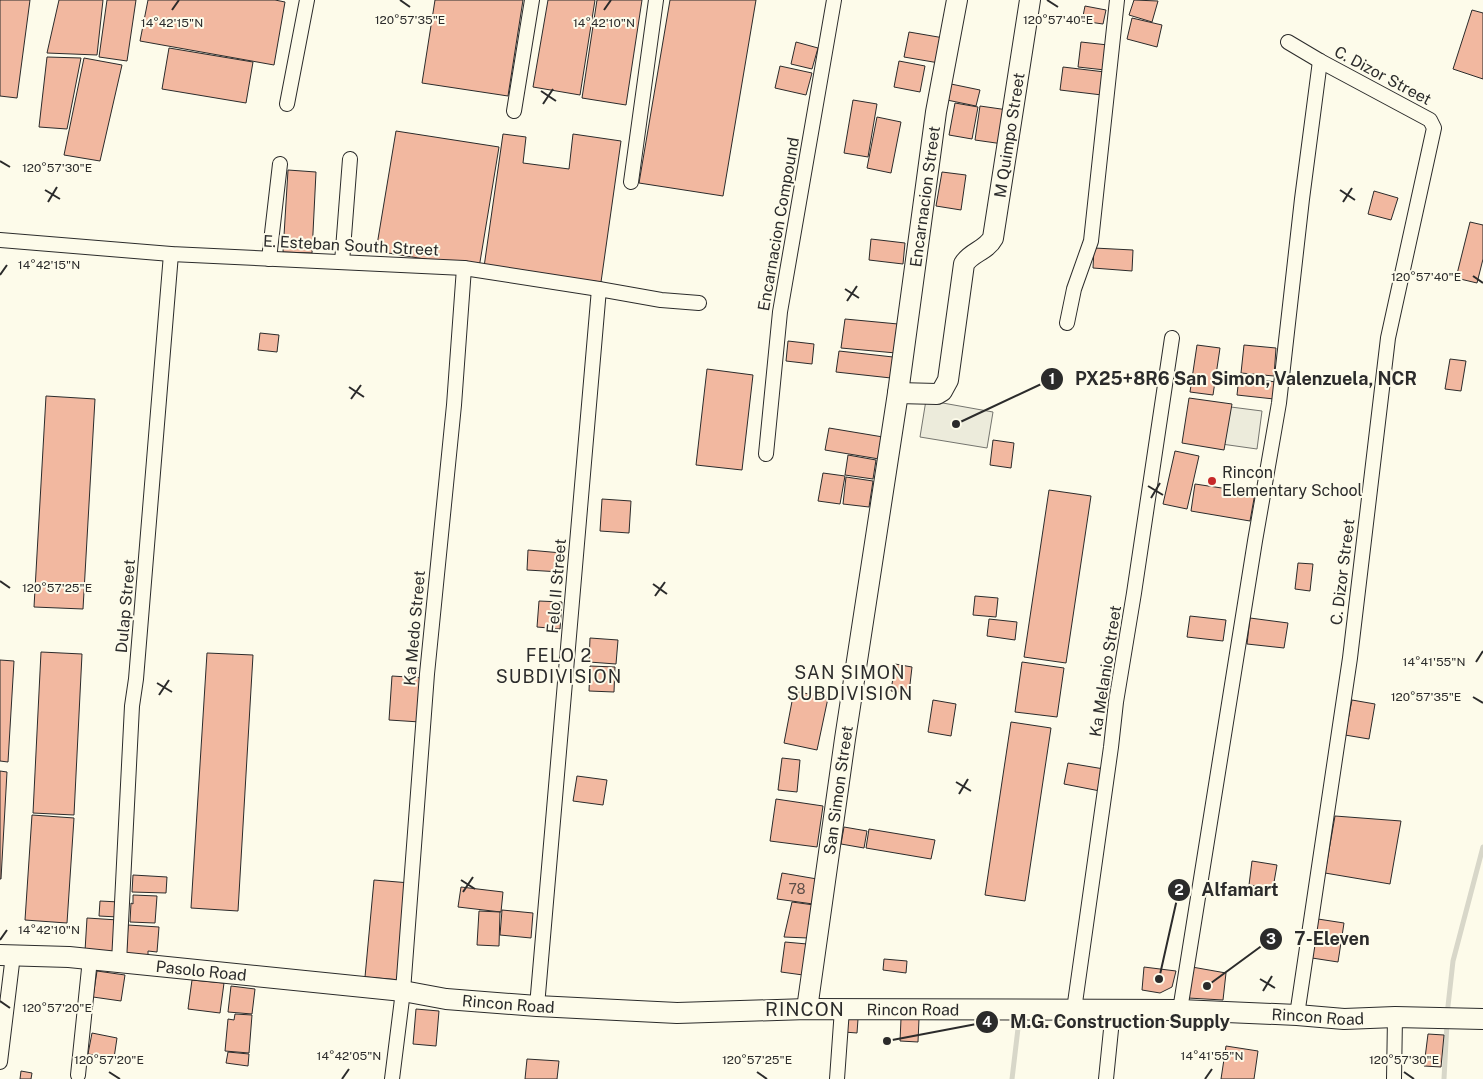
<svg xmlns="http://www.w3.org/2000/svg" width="1483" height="1079" font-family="'Public Sans',sans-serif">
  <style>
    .green { fill: #ecebdb; stroke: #74746e }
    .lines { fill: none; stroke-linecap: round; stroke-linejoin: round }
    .stream { stroke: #d8d7c9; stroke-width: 5 }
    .building { fill: #f2b8a0; stroke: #2b2b2b }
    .street-casing { stroke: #2b2b2b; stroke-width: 16 }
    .secondary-casing { stroke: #2b2b2b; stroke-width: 22 }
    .street { stroke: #fdfbea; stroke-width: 14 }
    .secondary { stroke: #fdfbea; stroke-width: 20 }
    .ticks { fill: none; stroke: #2b2b2b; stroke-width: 2 }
    .poi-dot { fill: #c62828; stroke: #fdfbea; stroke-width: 2 }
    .labels { text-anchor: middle; stroke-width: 4; stroke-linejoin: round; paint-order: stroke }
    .number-label { font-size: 14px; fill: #5d4e48 }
    .street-label { font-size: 16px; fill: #2b2b2b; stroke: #fdfbea }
    .poi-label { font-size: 16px; fill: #2b2b2b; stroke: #fdfbea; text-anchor: start }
    .neighbourhood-label { font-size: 18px; letter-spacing: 1px; fill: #2b2b2b; stroke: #fdfbea }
    .quarter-label { font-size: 19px; letter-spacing: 1px; fill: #2b2b2b; stroke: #fdfbea }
    .ticks-label { font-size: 12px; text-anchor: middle; fill: #2b2b2b; stroke: #fdfbea; stroke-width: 4; stroke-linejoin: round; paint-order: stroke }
    .leader { fill: none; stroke: #2b2b2b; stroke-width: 2 }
    .callout-dot { fill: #2b2b2b; stroke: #fdfbea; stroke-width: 2 }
    .mark-label { font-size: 15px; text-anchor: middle; font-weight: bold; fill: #fff }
    .callout-label { font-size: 18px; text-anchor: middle; font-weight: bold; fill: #2b2b2b; stroke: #fdfbea; stroke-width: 4; stroke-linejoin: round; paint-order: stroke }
  </style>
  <rect width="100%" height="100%" fill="#fdfbea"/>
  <g class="green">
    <path d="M926 400 993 412 987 448 920 437Z"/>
    <path d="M1192 402 1262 411 1257 449 1186 439Z"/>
  </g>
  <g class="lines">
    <g class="stream">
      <path d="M1447 1015 1453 961 1483 847"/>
      <path d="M1012 1079 1019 1020"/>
      <path d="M1444 1079 1447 1023"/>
    </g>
  </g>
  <g class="building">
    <path d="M0 0H30L17 98 0 96Z"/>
    <path d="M59 0H103L97 55 47 53Z"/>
    <path d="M107 0H136L127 61 99 57Z"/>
    <path d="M148 0H275L285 2 274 65 140 41Z"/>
    <path d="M435 0H523L508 96 422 83Z"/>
    <path d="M548 0H595L580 95 533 87Z"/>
    <path d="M597 0H642L626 105 582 98Z"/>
    <path d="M670 0H756L723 196 639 183Z"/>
    <path d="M1134 0 1158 1 1152 22 1129 15Z"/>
    <path d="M1085 6 1106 10 1103 24 1082 21Z"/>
    <path d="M1472 10 1483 13V79L1453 69Z"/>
    <path d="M1132 18 1162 25 1157 47 1127 39Z"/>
    <path d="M909 32 944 38 939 63 904 57Z"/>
    <path d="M796 42 818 48 812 69 791 64Z"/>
    <path d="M1081 42 1108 45 1105 70 1078 67Z"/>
    <path d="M169 48 253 62 246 103 162 89Z"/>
    <path d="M47 57 81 58 67 129 39 127Z"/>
    <path d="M84 58 122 65 100 161 64 155Z"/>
    <path d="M899 61 925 66 920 92 894 87Z"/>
    <path d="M780 66 812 73 806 95 775 88Z"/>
    <path d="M1063 67 1105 72 1102 95 1060 90Z"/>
    <path d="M951 84 980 90 976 106 947 100Z"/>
    <path d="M853 100 877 104 868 157 844 153Z"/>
    <path d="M955 103 978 107 972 139 949 135Z"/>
    <path d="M980 106 1008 110 1003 144 975 140Z"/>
    <path d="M877 117 901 122 891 173 867 168Z"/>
    <path d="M396 131 499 147 479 268 376 251Z"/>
    <path d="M503 134 526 137 523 163 569 169 573 134 621 141 601 282 484 267Z"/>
    <path d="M288 170 316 172 312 253 283 252Z"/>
    <path d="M942 172 966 175 961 210 936 206Z"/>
    <path d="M1374 191 1398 198 1391 220 1368 214Z"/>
    <path d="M1470 222 1483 225V259L1477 283 1456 278Z"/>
    <path d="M871 239 905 243 903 264 869 260Z"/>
    <path d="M1094 248 1133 250 1132 271 1093 268Z"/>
    <path d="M845 319 898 324 896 353 841 348Z"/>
    <path d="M260 333 279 335 277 352 258 350Z"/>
    <path d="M788 341 814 344 812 364 786 361Z"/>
    <path d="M1197 345 1220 348 1213 395 1190 392Z"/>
    <path d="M1244 345 1276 348 1274 376 1241 373Z"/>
    <path d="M839 351 893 357 891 378 836 372Z"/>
    <path d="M1450 359 1466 361 1461 391 1445 389Z"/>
    <path d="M707 369 753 375 742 470 696 465Z"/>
    <path d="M1239 377 1276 382 1274 399 1237 395Z"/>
    <path d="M46 396 95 399 83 609 34 607Z"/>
    <path d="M1189 398 1232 404 1224 450 1182 443Z"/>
    <path d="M829 428 883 437 879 459 825 450Z"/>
    <path d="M993 440 1014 443 1011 468 990 465Z"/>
    <path d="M1175 451 1199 456 1187 509 1163 504Z"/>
    <path d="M848 455 876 460 873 479 845 475Z"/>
    <path d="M823 473 845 476 840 504 818 501Z"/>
    <path d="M846 477 873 481 869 507 843 504Z"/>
    <path d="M1195 484 1255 493 1250 521 1191 511Z"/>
    <path d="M1049 490 1091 496 1066 663 1024 657Z"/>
    <path d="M602 499 631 501 629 533 600 531Z"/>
    <path d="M528 550 562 553 561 572 527 570Z"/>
    <path d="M1298 563 1313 564 1310 591 1295 589Z"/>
    <path d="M975 596 998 598 996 617 973 615Z"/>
    <path d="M539 601 562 602 560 629 537 627Z"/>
    <path d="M1190 616 1226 620 1223 641 1187 637Z"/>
    <path d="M1250 618 1288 623 1284 648 1247 644Z"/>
    <path d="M989 619 1017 622 1015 640 987 636Z"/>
    <path d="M590 638 618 640 616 664 589 662Z"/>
    <path d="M41 652 82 654 74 815 33 813Z"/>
    <path d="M207 653 253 655 238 911 191 908Z"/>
    <path d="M0 660 14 661 8 762 0 761Z"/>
    <path d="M1022 662 1064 668 1057 717 1015 712Z"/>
    <path d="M895 664 912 667 909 693 891 691Z"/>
    <path d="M590 666 615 667 614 692 589 691Z"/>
    <path d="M392 676 423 678 420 722 389 720Z"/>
    <path d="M794 691 828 698 817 750 784 743Z"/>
    <path d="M933 700 956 704 951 736 928 732Z"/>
    <path d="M1352 700 1375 704 1369 739 1345 735Z"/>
    <path d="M1011 722 1051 728 1025 901 985 895Z"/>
    <path d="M782 758 800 760 797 792 778 790Z"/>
    <path d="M1068 763 1104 769 1100 791 1064 784Z"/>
    <path d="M0 771 7 772 1 879H0Z"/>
    <path d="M577 776 607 780 603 805 573 801Z"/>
    <path d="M776 799 823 806 817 847 770 841Z"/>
    <path d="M32 815 74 818 67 923 25 920Z"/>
    <path d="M1335 816 1401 821 1390 884 1325 873Z"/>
    <path d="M844 827 867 831 864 848 841 844Z"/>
    <path d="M869 829 935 840 931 859 866 848Z"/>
    <path d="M1252 861 1277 865 1273 888 1249 885Z"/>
    <path d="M782 873 817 879 813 904 777 899Z"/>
    <path d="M133 875 167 877 166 893 132 892Z"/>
    <path d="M374 880 410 883 401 980 365 977Z"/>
    <path d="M461 887 503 892 501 912 458 907Z"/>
    <path d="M133 895 157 896 155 923 130 922 131 903 133 904Z"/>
    <path d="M100 901 119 902 118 917 99 916Z"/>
    <path d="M792 902 814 905 808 938 784 937Z"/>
    <path d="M502 910 533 913 531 938 500 935Z"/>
    <path d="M479 911 500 912 499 946 477 945Z"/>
    <path d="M87 918 118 920 115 953 85 951Z"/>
    <path d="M1318 919 1344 923 1338 962 1312 958Z"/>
    <path d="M128 925 159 927 157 952 148 951V959L126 957Z"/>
    <path d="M785 942 807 944 803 975 781 972Z"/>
    <path d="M884 959 907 961 906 973 883 970Z"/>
    <path d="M1144 967 1176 971 1172 987 1160 993 1142 990Z"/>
    <path d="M1192 967 1226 973 1223 1000 1188 998Z"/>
    <path d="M97 971 125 975 121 1001 93 997Z"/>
    <path d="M192 980 224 983 220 1013 188 1009Z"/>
    <path d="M231 986 255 989 252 1014 228 1012Z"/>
    <path d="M416 1009 439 1011 436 1046 413 1044Z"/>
    <path d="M235 1014 252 1015 249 1053 225 1051 228 1019 234 1020Z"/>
    <path d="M845 1018 858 1019 857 1033 844 1032Z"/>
    <path d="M901 1019H919L918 1042 900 1041Z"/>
    <path d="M92 1033 117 1038 114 1058 88 1054Z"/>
    <path d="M1428 1034 1444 1035 1441 1067 1424 1066Z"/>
    <path d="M1226 1046 1258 1051 1254 1079H1221Z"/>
    <path d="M228 1052 249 1054 248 1066 226 1063Z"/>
    <path d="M527 1059 559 1061 557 1079H525Z"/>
    <path d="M21 1071 32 1073 31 1079H20Z"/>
  </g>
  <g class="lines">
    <g class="street-casing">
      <g id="street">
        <path d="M1288 42 1320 61 1430 120 1434 128 1388 338 1350 658 1297 1015"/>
        <path d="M287 104 307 0"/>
        <path d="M514 111 532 0"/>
        <path d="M631 182 656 0"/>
        <path d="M0 240 171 254 464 268 599 289 661 300 699 303"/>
        <path d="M269 259 280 164"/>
        <path d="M342 262 350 159"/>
        <path d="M1067 323 1074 289 1091 241 1117 0"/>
        <path d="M766 454 780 312 834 0"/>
        <path d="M119 962 132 706 136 679 171 254"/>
        <path d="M537 1006 599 289"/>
        <path d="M1074 1010 1111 747 1116 702 1134 593 1172 338"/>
        <path d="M1180 1010 1255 541 1279 403 1302 199 1320 61"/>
        <path d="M0 1062 13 955"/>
        <path d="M78 1075 90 959"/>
        <path d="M392 1079 403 991 427 674 454 405 464 268"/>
        <path d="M837 1079 842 1009"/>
        <path d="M1106 1079 1113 1010"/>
        <path d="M1394 1079 1395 1017"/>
      </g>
    </g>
    <g class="secondary-casing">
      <g id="secondary">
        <path id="s1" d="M898 393 937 394 942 391 948 380 964 264C971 252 986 251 993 238L1030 0"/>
        <path id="s2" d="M0 955 69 957 403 991 446 999 537 1006 677 1013 807 1009 1180 1010 1297 1015 1344 1019 1395 1017 1483 1019"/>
        <path id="s3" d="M807 1009 845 739 898 393 936 112 957 0"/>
      </g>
    </g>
    <use href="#street" class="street"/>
    <use href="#secondary" class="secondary"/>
  </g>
  <path class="ticks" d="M400 0 410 7M1047 0 1058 7M172 10 179 0M604 10 611 0M541 91 556 101M543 104 553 89M0 161 10 167M45 190 60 199M1340 190 1355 200M48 202 57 187M1343 202 1352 188M0 275 7 265M1473 276 1483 283M845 289 859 298M847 301 857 286M349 387 364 397M351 399 361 385M1148 486 1163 495M1151 498 1160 483M0 581 10 588M653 584 667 594M655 596 665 582M1476 662 1483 651M157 683 172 692M159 695 169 680M1473 697 1483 703M956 782 971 791M959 794 968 779M461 880 475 889M463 892 473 877M0 940 7 930M1260 979 1275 988M1263 991 1272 976M0 1001 10 1008M109 1072 120 1079M757 1072 767 1079M1404 1072 1414 1079M342 1079 349 1069M1205 1079 1212 1069"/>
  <circle class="poi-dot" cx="1212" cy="481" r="5"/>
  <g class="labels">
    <g class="number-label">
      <text x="797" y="894">78</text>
    </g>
    <g class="street-label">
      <text transform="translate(1383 75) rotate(28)" y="6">C. Dizor Street</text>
      <text dy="6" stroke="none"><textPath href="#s1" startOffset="318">M Quimpo Street</textPath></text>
      <text dy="6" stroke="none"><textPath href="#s3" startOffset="821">Encarnacion Street</textPath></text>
      <text transform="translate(778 224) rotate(-80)" y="6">Encarnacion Compound</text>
      <text transform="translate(351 245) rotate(3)" y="6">E. Esteban South Street</text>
      <text transform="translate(1342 572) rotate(-83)" y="6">C. Dizor Street</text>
      <text transform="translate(556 586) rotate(-85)" y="6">Felo II Street</text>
      <text transform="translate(125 606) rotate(-85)" y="6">Dulap Street</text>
      <text transform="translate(414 628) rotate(-85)" y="6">Ka Medo Street</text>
      <text transform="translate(1105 671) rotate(-81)" y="6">Ka Melanio Street</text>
      <text dy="6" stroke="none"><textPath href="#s3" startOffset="221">San Simon Street</textPath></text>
      <text dy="6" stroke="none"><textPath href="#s2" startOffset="202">Pasolo Road</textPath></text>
      <text dy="6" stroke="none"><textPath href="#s2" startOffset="511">Rincon Road</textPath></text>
      <text dy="6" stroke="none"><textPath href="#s2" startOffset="916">Rincon Road</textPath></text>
      <text dy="6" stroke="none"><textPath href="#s2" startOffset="1321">Rincon Road</textPath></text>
    </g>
    <g class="poi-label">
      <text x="1222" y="478">Rincon<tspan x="1222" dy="18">Elementary School</tspan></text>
    </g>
    <g class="neighbourhood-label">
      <text x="559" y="662">FELO 2<tspan x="559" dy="21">SUBDIVISION</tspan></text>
      <text x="850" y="679">SAN SIMON<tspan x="850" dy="21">SUBDIVISION</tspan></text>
    </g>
    <g class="quarter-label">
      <text x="805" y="1016">RINCON</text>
    </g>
  </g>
  <g class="ticks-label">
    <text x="410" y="24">120°57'35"E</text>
    <text x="1058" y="24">120°57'40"E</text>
    <text x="172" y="27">14°42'15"N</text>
    <text x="604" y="27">14°42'10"N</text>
    <text x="57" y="172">120°57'30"E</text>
    <text x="49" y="269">14°42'15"N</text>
    <text x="1426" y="281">120°57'40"E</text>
    <text x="57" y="592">120°57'25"E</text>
    <text x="1434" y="666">14°41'55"N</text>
    <text x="1426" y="701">120°57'35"E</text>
    <text x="49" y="934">14°42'10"N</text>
    <text x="57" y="1012">120°57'20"E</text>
    <text x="349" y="1060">14°42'05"N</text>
    <text x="1212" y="1060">14°41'55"N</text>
    <text x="109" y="1064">120°57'20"E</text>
    <text x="757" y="1064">120°57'25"E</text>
    <text x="1404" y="1064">120°57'30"E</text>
  </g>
  <path class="leader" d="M956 424L1052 379M1159 979L1179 890M1207 986L1271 939M887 1041L987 1022"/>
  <g class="callout-dot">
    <circle cx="956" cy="424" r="5"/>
    <circle cx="1159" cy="979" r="5"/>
    <circle cx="1207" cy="986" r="5"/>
    <circle cx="887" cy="1041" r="5"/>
    <circle cx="1052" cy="379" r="12"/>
    <circle cx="1179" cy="890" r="12"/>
    <circle cx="1271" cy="939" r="12"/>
    <circle cx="987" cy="1022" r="12"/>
  </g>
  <g class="mark-label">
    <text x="1052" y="384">1</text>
    <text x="1179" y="895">2</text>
    <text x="1271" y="944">3</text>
    <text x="987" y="1027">4</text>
  </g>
  <g class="callout-label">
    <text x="1246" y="385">PX25+8R6 San Simon, Valenzuela, NCR</text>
    <text x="1240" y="896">Alfamart</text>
    <text x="1332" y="945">7-Eleven</text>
    <text x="1120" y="1028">M.G. Construction Supply</text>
  </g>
</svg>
